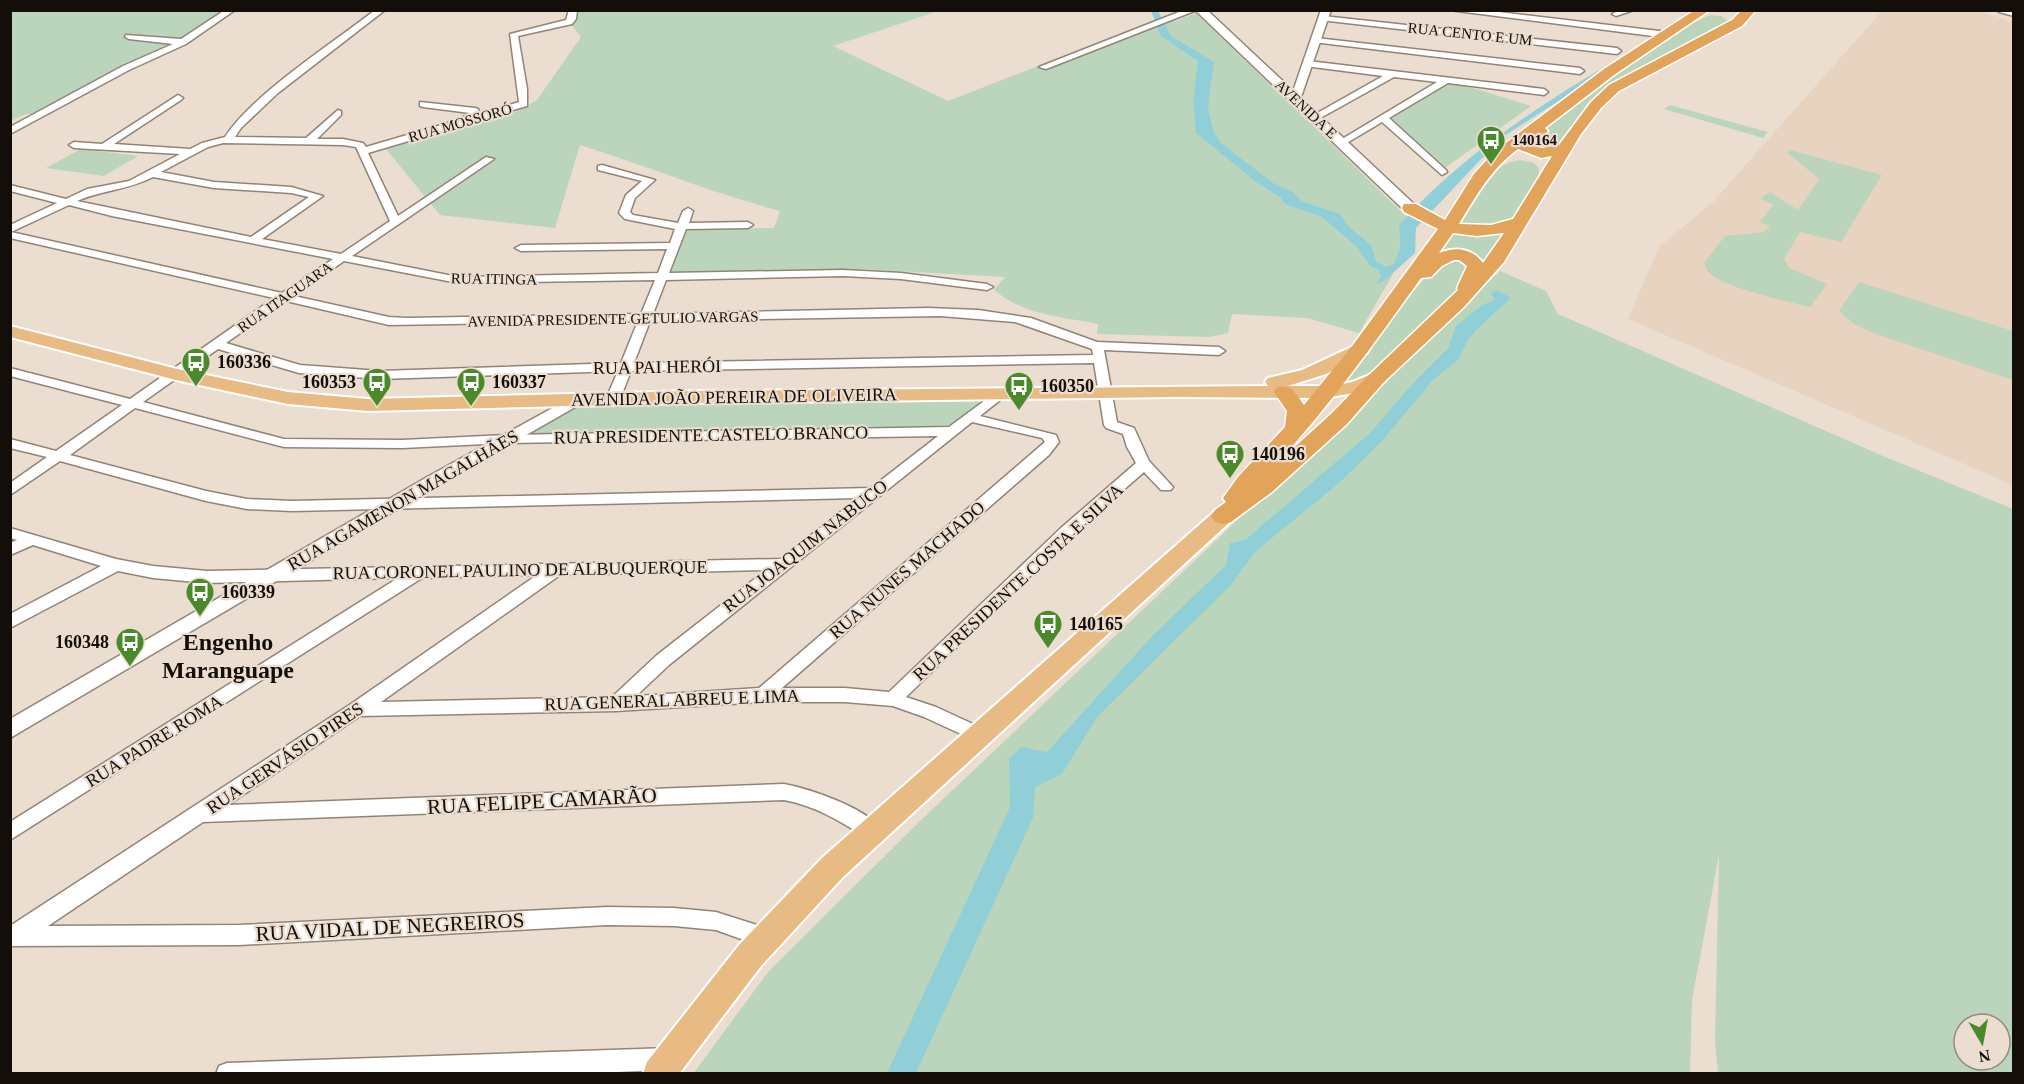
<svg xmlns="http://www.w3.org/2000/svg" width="2024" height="1084" font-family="'Times New Roman',serif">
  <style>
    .built { fill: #e7d3bf }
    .green { fill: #bbd5bc; fill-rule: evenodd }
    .water { fill: #91cfd8 }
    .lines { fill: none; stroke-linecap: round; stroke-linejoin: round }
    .minor-casing { stroke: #918477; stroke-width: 3 }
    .tertiary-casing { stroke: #918477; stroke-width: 3 }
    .secondary-casing { stroke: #918477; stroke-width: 3 }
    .primary-casing { stroke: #fff; stroke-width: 4 }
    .trunk-casing { stroke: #fff; stroke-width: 3 }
    .minor { fill: #fff; fill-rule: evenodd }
    .tertiary { fill: #fff; fill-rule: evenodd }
    .secondary { fill: #fff; fill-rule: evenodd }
    .primary { fill: #e9bb84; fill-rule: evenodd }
    .trunk { fill: #e2a45b; fill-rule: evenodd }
    .labels { text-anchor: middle; stroke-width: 4.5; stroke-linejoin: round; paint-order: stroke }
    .far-street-label { font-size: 15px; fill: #130e09; stroke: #ebddcf }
    .far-poi-label { font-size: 15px; font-weight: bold; fill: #130e09; stroke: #ebddcf; text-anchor: start }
    .poi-label { font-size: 18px; font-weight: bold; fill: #130e09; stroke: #ebddcf; text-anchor: start }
    .street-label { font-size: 18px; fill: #130e09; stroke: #ebddcf }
    .near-street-label { font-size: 21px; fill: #130e09; stroke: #ebddcf }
    .district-label { font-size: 24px; font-weight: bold; fill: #130e09; stroke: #ebddcf }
  </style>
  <rect width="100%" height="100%" fill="#ebddcf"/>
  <path class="built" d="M1882 11H1979L2013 22V485L1628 319 1659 247 1713 202Z"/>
  <g class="green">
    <path d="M11 11H234L37 114H26L11 121Z"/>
    <path d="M573 11H938L833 46 948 101 1154 21H1176L1196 13 1407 217 1399 225 1400 248 1393 274 1359 333 1307 318 1232 314 1228 333 1209 337 1097 334 1098 324C1059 316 1026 316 994 290L1005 277 860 269 670 273 687 230 774 228 780 211C712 193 647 166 580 145L555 228 440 215 386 149 518 111 537 100 581 37 567 19Z"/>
    <path d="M1710 15 1721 16 1728 21 1694 40 1686 49 1606 94 1560 149 1534 153 1522 144 1526 133 1668 35Z"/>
    <path d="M1448 83 1460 84 1531 106 1445 168 1388 120Z"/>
    <path d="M1670 105 1768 132 1763 138 1664 109Z"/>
    <path d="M81 149 138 156 104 176 46 168Z"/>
    <path d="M1790 150 1882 175 1841 242 1800 232 1784 259 1789 268 1827 284 1810 307C1788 302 1722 287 1708 272 1707 270 1705 265 1704 263L1725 236 1764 232 1770 226 1760 222 1773 205 1761 198 1770 192 1798 210 1819 179 1788 153Z"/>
    <path d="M1520 160 1534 163 1539 168 1537 187 1517 217 1505 226 1455 227C1473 203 1486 164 1520 160Z"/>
    <path d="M1453 232 1490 236 1508 232 1483 268 1479 257 1470 253 1431 260Z"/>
    <path d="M1457 256 1471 261 1455 298 1379 372 1332 390 1435 266Z"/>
    <path d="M1500 271 1546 291 1558 314 1883 456 2013 509V1073H1718L1715 1042 1719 855 1692 1000 1690 1073 693 1074 768 972 917 824ZM1964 1024H2000V1060H1964Z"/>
    <path d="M1859 282 2013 331V380L1873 333 1854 324 1839 311Z"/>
    <path d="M999 394 951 429 515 437 578 399Z"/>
  </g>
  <g class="water">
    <path d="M1151 11H1158L1171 36 1214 62 1208 107 1213 130 1221 143 1273 183 1292 191 1301 201 1340 214 1349 227 1371 245 1376 261 1386 267 1394 264 1400 248 1399 225C1466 150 1555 95 1642 45L1655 34 1661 35 1501 138 1416 228 1415 253 1384 281 1377 283 1381 275 1377 269 1370 266 1357 247 1322 217 1285 204 1280 197 1256 182 1196 133 1193 102 1198 61 1161 36Z"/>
    <path d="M1496 290 1511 298 1477 329 1468 340 1459 359 1433 380 1383 440 1338 484 1256 551 1230 586 1097 717 1062 774 1035 787 1033 818 916 1073H887L1010 807 1009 759 1021 747 1047 752 1153 635 1226 565 1230 543 1245 540 1372 431 1413 383 1448 348 1456 326 1482 305 1495 300 1491 294Z"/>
  </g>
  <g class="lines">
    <g class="minor-casing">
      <g id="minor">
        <path d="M225 10H235L186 44 129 70 10 134V127L123 66 173 44 129 39 125 37 126 35 181 39Z"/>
        <path d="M375 10H385L278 93 241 128 235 137 306 138 338 110 341 111V115L317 139H343L363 143 366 147 458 120 470 113 423 107 420 106V102L475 108 478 109 480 114 519 102 510 34 566 20 569 10H577L576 19 572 24 518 36 527 89V106L368 153 398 216 486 157 494 159 352 256 458 277 658 273 667 249 521 251 515 248 521 245 670 243 675 229 625 219 619 213 626 195 642 181 598 170V166L602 165 655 180 635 198 630 212 633 215 678 223 683 211 688 208 693 211 689 223 748 222 753 225 748 228 686 229 669 273 843 270 901 273 987 284 993 287 987 290 901 279 843 276 666 280 653 314 928 308 978 310 1031 318 1097 342 1219 347 1225 351 1219 355 1104 350 1117 422 1134 428 1149 461 1173 487 1171 490H1161L1144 472 1071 536 906 697 936 707 986 730 989 735 986 740 980 742 974 740 924 717 893 706 845 702H763L616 711 360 716 228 805 784 784C807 788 871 809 881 831L879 837 872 839 865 837C839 820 815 806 784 800L203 822 48 926 239 925 607 907 674 908 716 912 766 928 773 931 776 938 773 945 766 948 716 930 674 926 607 925 239 945 10 946V926L351 704 537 575 422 578 10 840V822L398 578 207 583 153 578 118 571 10 628V614L101 566 33 545 10 555V543L17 540 10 538V528L116 559 153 566 207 571 781 559 858 498 292 511 247 509 206 501 60 461 10 495V483L47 457 10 448V439L56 451 122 405 10 376V368L130 399 274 298 10 238V225L57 203 10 191V185L66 199 87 189 129 181 180 154 74 148 69 145 74 142 102 144 178 95 183 98 181 100 114 144 190 149 202 143 225 137C254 93 332 44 375 10ZM223 143 343 145 356 147 390 221 341 254 262 239 323 196 291 187 214 182 161 172 208 147ZM153 177 214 188 291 193 309 197 251 237 77 201C102 190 128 190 153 177ZM69 205 112 216 333 259 282 293 11 232ZM344 261 458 283 655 280 641 314 407 318 389 317 294 296ZM286 301 389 325 638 321 621 363 380 371 300 365 226 343ZM940 316 1015 322 1092 349 1093 355 634 363 650 321ZM218 349 299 373 380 379 618 371 606 399 613 403 620 399 631 371 1094 363 1104 425 1106 428 1123 434 1127 447 1136 463 1061 528 889 692 845 688H782L1049 455 1059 442 1056 435 980 416 1004 397 1006 394 999 390 949 427 506 435 402 440 284 439 143 402ZM135 408 284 447 402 448 506 443 938 436 871 488 292 501 247 499 206 491 70 455ZM972 422 1042 438 1045 442 759 688 636 696 669 665ZM766 570 657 655 612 697 381 702 560 575Z"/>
        <path d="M1184 10H1197L1046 69 1039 67Z"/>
        <path d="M1620 10H1634L1616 16 1612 14Z"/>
        <path d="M1998 10 2014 11V16L1999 12Z"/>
        <path d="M1323 16 1617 48 1621 51 1617 54 1320 20 1319 18Z"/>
        <path d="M1316 38 1580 68 1584 71 1580 74 1313 42V38Z"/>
        <path d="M1308 61 1544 89 1548 92 1544 95 1448 83 1389 118 1446 170 1447 172 1442 175 1382 122 1345 144 1337 142 1437 82 1394 77 1315 121 1312 120V116L1383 76 1305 66 1304 64Z"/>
        <path d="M669 1048 677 1051 680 1059 677 1067 669 1070 565 1074H216L219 1066 227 1063Z"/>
      </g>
    </g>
    <g class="tertiary-casing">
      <g id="tertiary">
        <path d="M1321 10H1331L1300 100 1299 102H1291L1290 100Z"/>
        <path d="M1449 10H1482L1668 32 1673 35 1668 38Z"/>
        <path d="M578 394 586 399 584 402 441 484 10 738V719L429 476Z"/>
      </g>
    </g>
    <g class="secondary-casing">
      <path id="secondary" d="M1195 10H1207L1415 205 1417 208 1415 211H1405Z"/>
    </g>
    <g class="primary-casing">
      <g id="primary">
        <path d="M10 326 177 369 288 392 368 399 694 391 1268 386 1265 382 1268 378 1302 370 1360 343 1367 345 1369 349 1367 353 1326 374 1288 386C1309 386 1331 387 1352 382 1363 379 1371 371 1384 374L1387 378 1384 382 1365 391 1325 398 1178 397 694 403 368 411 288 404 176 380 10 337Z"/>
        <path d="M1223 508 1231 511 1234 516 1231 521 843 877 761 966 679 1074H643L647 1062 739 945 822 858 1215 511Z"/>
      </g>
    </g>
    <g class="trunk-casing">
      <path id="trunk" d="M1695 10H1710L1614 75 1545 128 1548 131 1531 145 1542 148 1559 145 1591 102 1609 85 1732 20 1742 10H1756L1742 26 1619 91 1601 108 1581 134 1504 262 1464 307 1384 382 1347 424 1272 492 1231 522 1223 524 1215 522 1211 516 1215 510 1226 502 1223 498 1238 477 1285 427 1287 411 1274 392 1277 387C1292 384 1296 394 1304 405L1353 345 1438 229 1404 212 1402 208 1404 204H1416L1445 220 1474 174 1494 152 1604 69ZM1518 149 1541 158 1552 156 1513 219 1491 225 1459 224C1476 196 1491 169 1518 149ZM1453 233 1477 236 1504 233 1483 263C1472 248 1456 246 1439 253ZM1454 260H1459L1467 266 1457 288 1458 290 1370 374 1331 414 1276 464C1330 406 1375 342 1421 278L1431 277 1442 266Z"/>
    </g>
    <use href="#minor" class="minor"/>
    <use href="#tertiary" class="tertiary"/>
    <use href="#secondary" class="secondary"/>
    <use href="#primary" class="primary"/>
    <use href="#trunk" class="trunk"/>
  </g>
  <defs>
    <g id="bus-pin" transform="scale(1.5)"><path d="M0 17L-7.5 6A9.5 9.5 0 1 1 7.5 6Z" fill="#4a8a2b" stroke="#ebddcf"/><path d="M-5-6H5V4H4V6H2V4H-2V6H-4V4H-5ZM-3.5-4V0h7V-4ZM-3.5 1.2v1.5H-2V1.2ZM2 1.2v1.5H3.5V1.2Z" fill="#fff"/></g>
  </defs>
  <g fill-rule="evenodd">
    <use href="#bus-pin" x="1491" y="140"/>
    <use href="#bus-pin" x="196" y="362"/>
    <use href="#bus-pin" x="377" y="382"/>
    <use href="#bus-pin" x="471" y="382"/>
    <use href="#bus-pin" x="1019" y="386"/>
    <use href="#bus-pin" x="1230" y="454"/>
    <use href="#bus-pin" x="200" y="592"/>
    <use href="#bus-pin" x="1048" y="624"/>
    <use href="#bus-pin" x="130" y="642"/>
  </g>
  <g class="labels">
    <g class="far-street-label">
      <text transform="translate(1470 34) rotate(6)" y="5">RUA CENTO E UM</text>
      <text transform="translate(1306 109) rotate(43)" y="5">AVENIDA E</text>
      <text transform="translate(460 123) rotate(-16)" y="5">RUA MOSSORÓ</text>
      <text transform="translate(494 279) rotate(1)" y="5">RUA ITINGA</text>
      <text transform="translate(285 297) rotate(-35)" y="5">RUA ITAGUARA</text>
      <text transform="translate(613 319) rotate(-1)" y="5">AVENIDA PRESIDENTE GETULIO VARGAS</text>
    </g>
    <g class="far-poi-label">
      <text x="1512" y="145">140164</text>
    </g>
    <g class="poi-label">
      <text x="217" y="368">160336</text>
      <text x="356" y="388" text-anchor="end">160353</text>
      <text x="492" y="388">160337</text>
      <text x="1040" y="392">160350</text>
      <text x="1251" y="460">140196</text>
      <text x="221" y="598">160339</text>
      <text x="1069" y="630">140165</text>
      <text x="109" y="648" text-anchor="end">160348</text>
    </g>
    <g class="street-label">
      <text transform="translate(657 367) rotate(-1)" y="6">RUA PAI HERÓI</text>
      <text transform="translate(734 397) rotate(-1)" y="6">AVENIDA JOÃO PEREIRA DE OLIVEIRA</text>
      <text transform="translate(711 435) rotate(-1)" y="6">RUA PRESIDENTE CASTELO BRANCO</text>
      <text transform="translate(403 500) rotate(-30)" y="6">RUA AGAMENON MAGALHÃES</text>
      <text transform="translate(805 546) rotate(-38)" y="6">RUA JOAQUIM NABUCO</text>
      <text transform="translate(520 570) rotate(-1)" y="6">RUA CORONEL PAULINO DE ALBUQUERQUE</text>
      <text transform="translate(907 570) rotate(-41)" y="6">RUA NUNES MACHADO</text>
      <text transform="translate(1018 582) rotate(-43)" y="6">RUA PRESIDENTE COSTA E SILVA</text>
      <text transform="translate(672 700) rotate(-2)" y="6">RUA GENERAL ABREU E LIMA</text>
      <text transform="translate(154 741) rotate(-32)" y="6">RUA PADRE ROMA</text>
      <text transform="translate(285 758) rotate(-34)" y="6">RUA GERVÁSIO PIRES</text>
    </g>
    <g class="near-street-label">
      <text transform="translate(542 801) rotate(-3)" y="7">RUA FELIPE CAMARÃO</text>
      <text transform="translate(390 927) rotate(-3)" y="7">RUA VIDAL DE NEGREIROS</text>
    </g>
    <g class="district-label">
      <text x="228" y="650">Engenho<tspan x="228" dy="28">Maranguape</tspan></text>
    </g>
  </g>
  <rect width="2024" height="1084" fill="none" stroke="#130e09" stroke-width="24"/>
  <g transform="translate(1982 1042) rotate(170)"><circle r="28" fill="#ebddcf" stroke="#958a80" stroke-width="1.5"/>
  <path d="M0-4.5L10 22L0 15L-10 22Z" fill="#4a8a2b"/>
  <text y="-9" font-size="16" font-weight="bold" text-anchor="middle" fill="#130e09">N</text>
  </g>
</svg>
